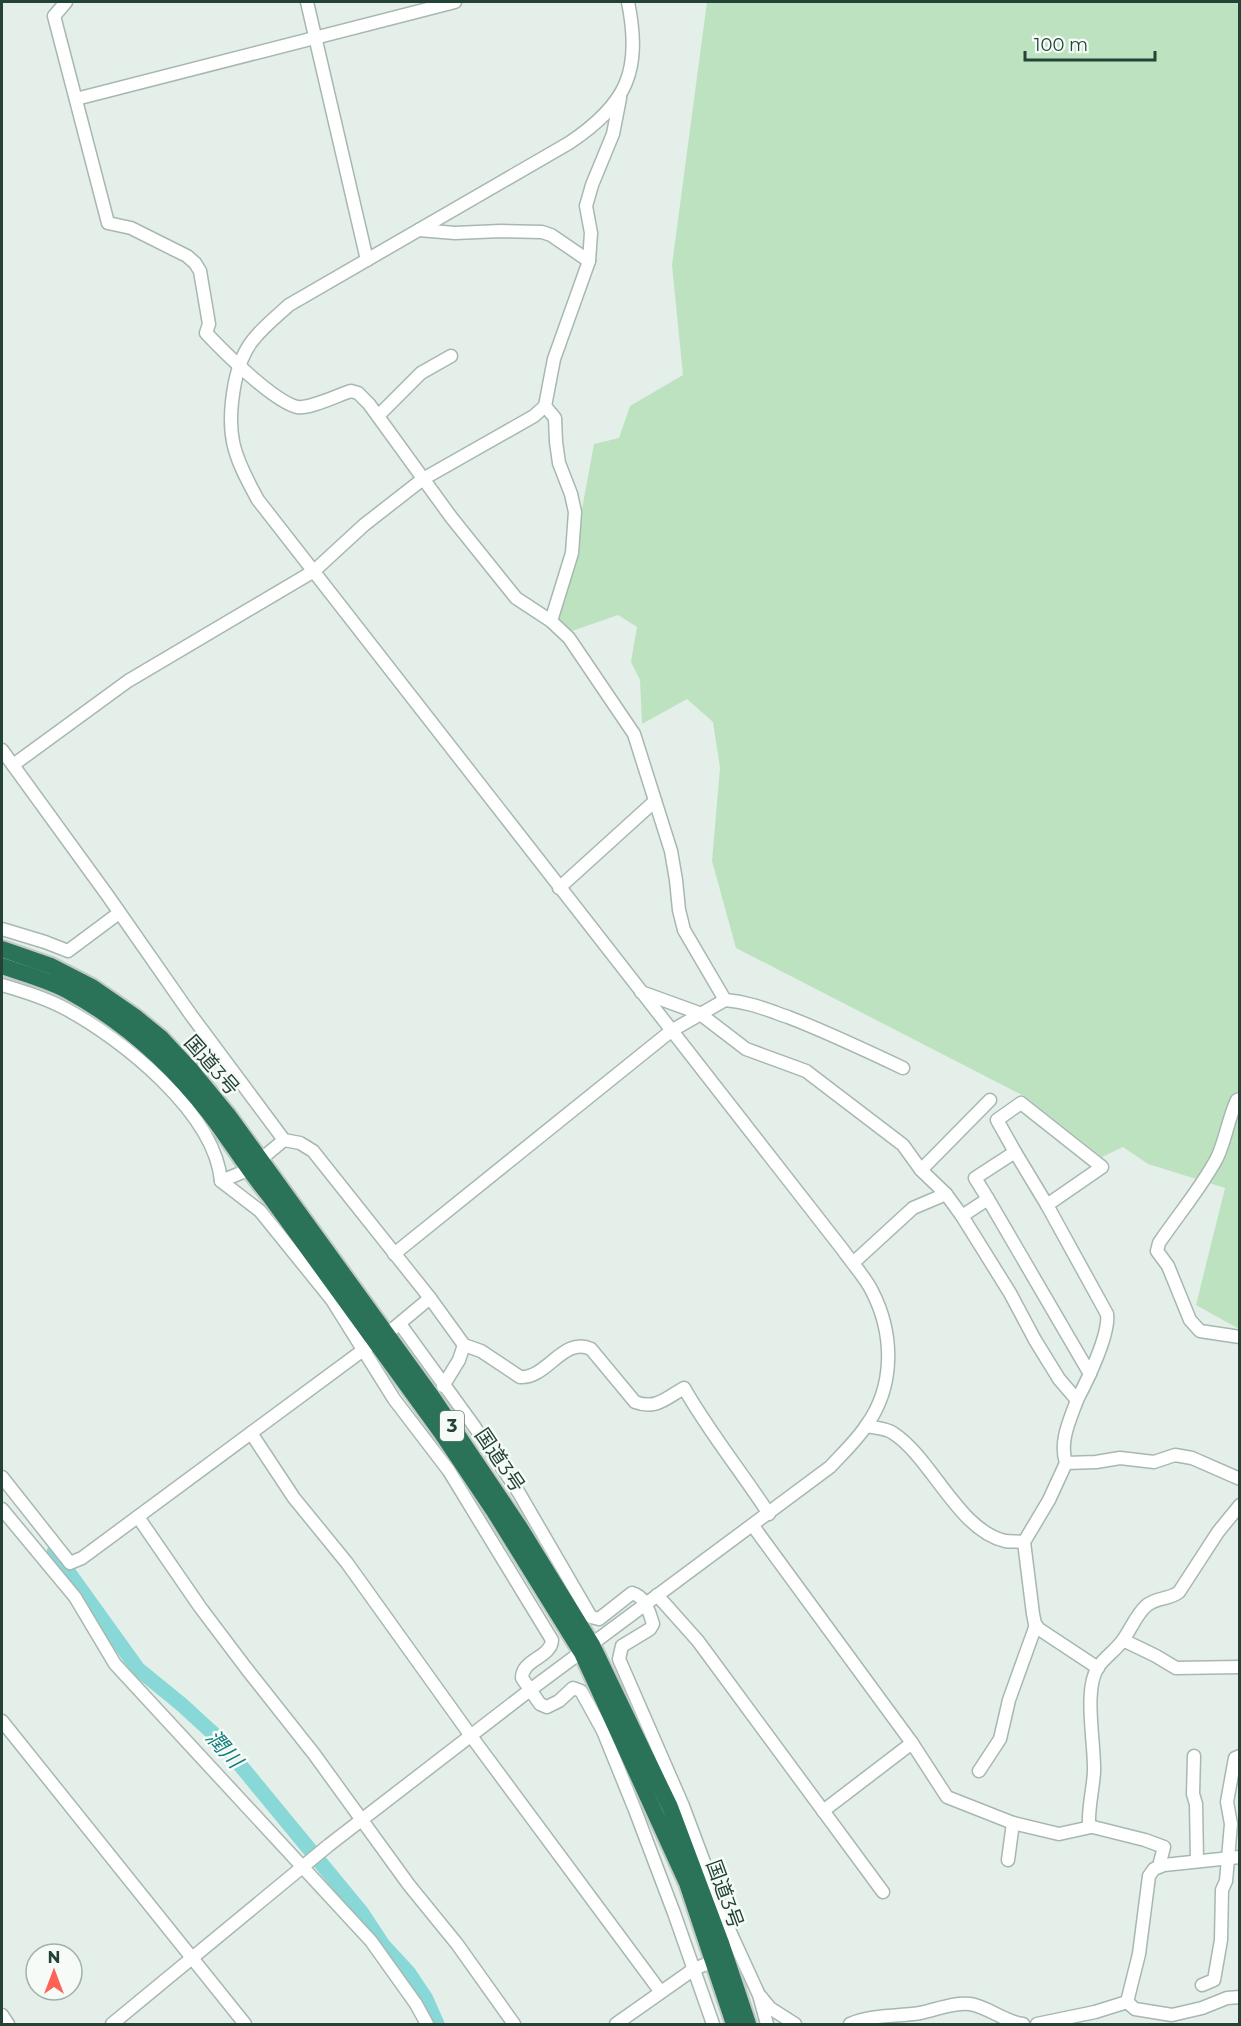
<svg xmlns="http://www.w3.org/2000/svg" width="1241" height="2026" font-family="Montserrat,'Noto Sans JP',sans-serif">
  <style>
    .green { fill: #bce2c0 }
    .lines { fill: none; stroke-linecap: round; stroke-linejoin: round }
    .river { stroke: #89d8d8; stroke-width: 15 }
    .minor-casing { stroke: #a7b8af; stroke-width: 15 }
    .highway-casing { stroke: #c1cac6; stroke-width: 20 }
    .minor { stroke: #fff; stroke-width: 12 }
    .highway { stroke: #2a7258; stroke-width: 16 }
    .labels { text-anchor: middle; stroke-width: 5; stroke-linejoin: round; paint-order: stroke }
    .shield { fill: #f6fbf8; stroke: #627a70; stroke-width: 1.5 }
    .shield-label { font-size: 18px; font-weight: bold; fill: #224335 }
    .street-label { font-size: 20px; fill: #224335; stroke: #f6fbf8 }
    .water-label { font-size: 21px; font-style: italic; fill: #157f80; stroke: #f6fbf8 }
  </style>
  <rect width="100%" height="100%" fill="#e5efe9"/>
  <path class="green" d="M707 2H1239V1329L1196 1305 1225 1188 1148 1164 1123 1147 1102 1157 1026 1097 736 948 712 861 720 768 713 722 687 699 642 724 640 680 631 662 637 627 618 615 572 631 559 619 573 558 594 444 619 438 630 406 683 375 672 265Z"/>
  <g class="lines">
    <path class="river" d="M54 1552 138 1669 181 1704 217 1737 362 1913 383 1945 408 1972 426 1999 437 2024"/>
    <g class="minor-casing">
      <g id="minor">
        <path d="M66 2 54 16 108 223 131 228 187 256 195 263 200 271 209 324 206 333C224 352 273 401 297 407 310 409 338 395 351 391L358 393 369 404 451 517 516 598 551 621 569 638 634 734 671 851 676 880 679 910 684 930 725 1000 671 1031 394 1254"/>
        <path d="M307 2 367 260"/>
        <path d="M76 99 455 2"/>
        <path d="M419 230 455 233 501 231 542 232 551 235 589 261"/>
        <path d="M545 406 555 418 556 442 559 463 571 494 575 512 572 553 551 621"/>
        <path d="M378 416 421 373 451 356"/>
        <path d="M2 750 108 896 191 1015 284 1140 300 1143 313 1151 430 1298 464 1345 481 1351 520 1377C547 1379 563 1336 591 1349L635 1402C656 1410 666 1398 684 1388 709 1432 741 1471 769 1514"/>
        <path d="M13 765 128 681 314 571 364 525 423 479 534 416 545 406 554 359 589 261 591 233 586 206 592 185 613 134 620 98"/>
        <path d="M559 888 655 801"/>
        <path d="M2 929 45 942 68 951 119 913"/>
        <path d="M2 985C23 991 46 998 66 1009 122 1039 215 1113 221 1181L260 1211 332 1300 394 1399 449 1471 552 1640C551 1658 522 1659 522 1678L540 1704 547 1707 559 1701 573 1688 581 1691 603 1731 635 1810 674 1913 713 2024"/>
        <path d="M641 992 699 1013 746 1049 806 1071 903 1145 921 1170 946 1194 962 1216 1010 1293 1035 1340 1059 1379 1077 1400C1070 1420 1059 1441 1066 1463L1049 1500 1024 1542 1033 1614 1035 1624 1039 1629 1098 1668"/>
        <path d="M725 1000C749 1002 765 1009 788 1017 827 1032 865 1050 903 1068"/>
        <path d="M1240 1099 1237 1100C1228 1119 1226 1139 1217 1158 1201 1188 1178 1215 1159 1243L1157 1251 1168 1266 1190 1320 1200 1331 1240 1337"/>
        <path d="M1015 1152 997 1120 1021 1103 1102 1167 1047 1205"/>
        <path d="M921 1170 990 1100"/>
        <path d="M221 1181 248 1170 284 1140"/>
        <path d="M988 1199 1090 1374"/>
        <path d="M962 1216 988 1199 975 1178 1015 1152 1047 1205 1107 1314C1110 1334 1087 1381 1077 1400"/>
        <path d="M853 1263 913 1208 946 1194"/>
        <path d="M400 1324 474 1426 519 1493 591 1617 599 1619 632 1593C646 1597 649 1612 653 1624L650 1629 622 1646 619 1659 683 1806 731 1934 759 1995 767 2024"/>
        <path d="M394 1328 430 1298"/>
        <path d="M443 1386 459 1360 464 1345"/>
        <path d="M866 1426C875 1428 886 1428 893 1433 932 1458 958 1530 1005 1541 1011 1542 1018 1541 1024 1542"/>
        <path d="M251 1433 294 1498 347 1563 471 1736 660 1991"/>
        <path d="M1066 1463 1096 1462 1120 1458 1154 1462 1175 1455 1192 1458 1240 1479"/>
        <path d="M2 1477 70 1563 82 1558 370 1345"/>
        <path d="M2 1509 75 1597 115 1664 371 1941 416 2004 427 2024"/>
        <path d="M138 1517 200 1607 246 1668 314 1754 409 1885 457 1944 514 2024"/>
        <path d="M753 1526 912 1743 947 1797 1013 1823 1059 1834 1091 1827"/>
        <path d="M657 1595 698 1641 883 1892"/>
        <path d="M1123 1640 1156 1656 1176 1668 1240 1667"/>
        <path d="M2 1721 245 2024"/>
        <path d="M1194 1756 1193 1794 1196 1804 1197 1861"/>
        <path d="M979 1771 1000 1739 1009 1700 1036 1625"/>
        <path d="M823 1811 912 1743"/>
        <path d="M1008 1860 1013 1823"/>
        <path d="M1159 1866 1164 1847 1145 1840 1089 1826C1088 1807 1093 1790 1094 1772 1095 1743 1083 1690 1098 1667 1105 1657 1116 1650 1123 1640 1131 1629 1136 1615 1146 1606 1156 1597 1169 1600 1179 1592L1218 1532 1240 1505"/>
        <path d="M1202 1985 1214 1980 1221 1940 1222 1890 1226 1881 1231 1824 1227 1802 1235 1758 1240 1756"/>
        <path d="M761 1997 770 2008 795 2024"/>
        <path d="M1127 2002 1139 1954 1149 1876 1154 1869 1164 1865 1240 1857"/>
        <path d="M1127 2002 1135 2009 1172 2015 1202 2008 1227 1998 1240 1997"/>
        <path d="M2 2015 8 2024"/>
        <path d="M112 2024 329 1845 530 1690 830 1467C842 1454 856 1441 866 1426 895 1386 894 1334 872 1291 865 1277 852 1263 843 1250L258 500C233 455 225 434 235 382 238 368 243 352 253 340 263 327 277 316 289 305L569 143C627 104 642 71 628 2"/>
        <path d="M616 2024 694 1969 719 1959"/>
        <path d="M850 2024C873 2014 896 2017 920 2013 936 2010 953 2002 970 2004 989 2007 1004 2022 1023 2024"/>
        <path d="M1037 2024 1095 2012 1127 2002"/>
      </g>
    </g>
    <g class="highway-casing">
      <g id="highway">
        <path d="M2 949 51 966 92 987 134 1016 161 1038 191 1070 228 1115 432 1397 520 1528 592 1645 670 1807 721 1943 748 2024"/>
        <path d="M2 966C24 974 49 980 70 992 124 1022 172 1065 210 1114 231 1141 247 1169 269 1195L441 1432 494 1511 582 1653 687 1883 734 2024"/>
      </g>
    </g>
    <use href="#minor" class="minor"/>
    <use href="#highway" class="highway"/>
  </g>
  <g class="labels">
    <rect class="shield" x="440" y="1411" width="24" height="30" rx="4.5"/>
    <g class="shield-label">
      <text x="452" y="1432">3</text>
    </g>
    <g class="street-label">
      <text transform="translate(212 1065) rotate(49)" y="7">国道3号</text>
      <text transform="translate(500 1460) rotate(56)" y="7">国道3号</text>
      <text transform="translate(725 1894) rotate(70)" y="7">国道3号</text>
    </g>
    <g class="water-label">
      <text transform="translate(224 1749) rotate(48)" y="7">潤川</text>
    </g>
  </g>
  <rect width="1241" height="2026" fill="none" stroke="#224335" stroke-width="6"/>
  <g transform="translate(54 1972)"><circle r="28" fill="#f6fbf8" stroke="#a1b1aa" stroke-width="1.5"/>
  <path d="M0-4.5L10 22L0 15L-10 22Z" fill="#fe6254"/>
  <text y="-9" font-size="16" font-weight="bold" text-anchor="middle" fill="#224335">N</text>
  </g>
  <path d="M1025 51v9h130v-9" fill="none" stroke="#224335" stroke-width="3"/>
  <text x="1034" y="51" font-size="18" fill="#224335" stroke="#f6fbf8" stroke-width="4.5" paint-order="stroke">100 m</text>
</svg>
